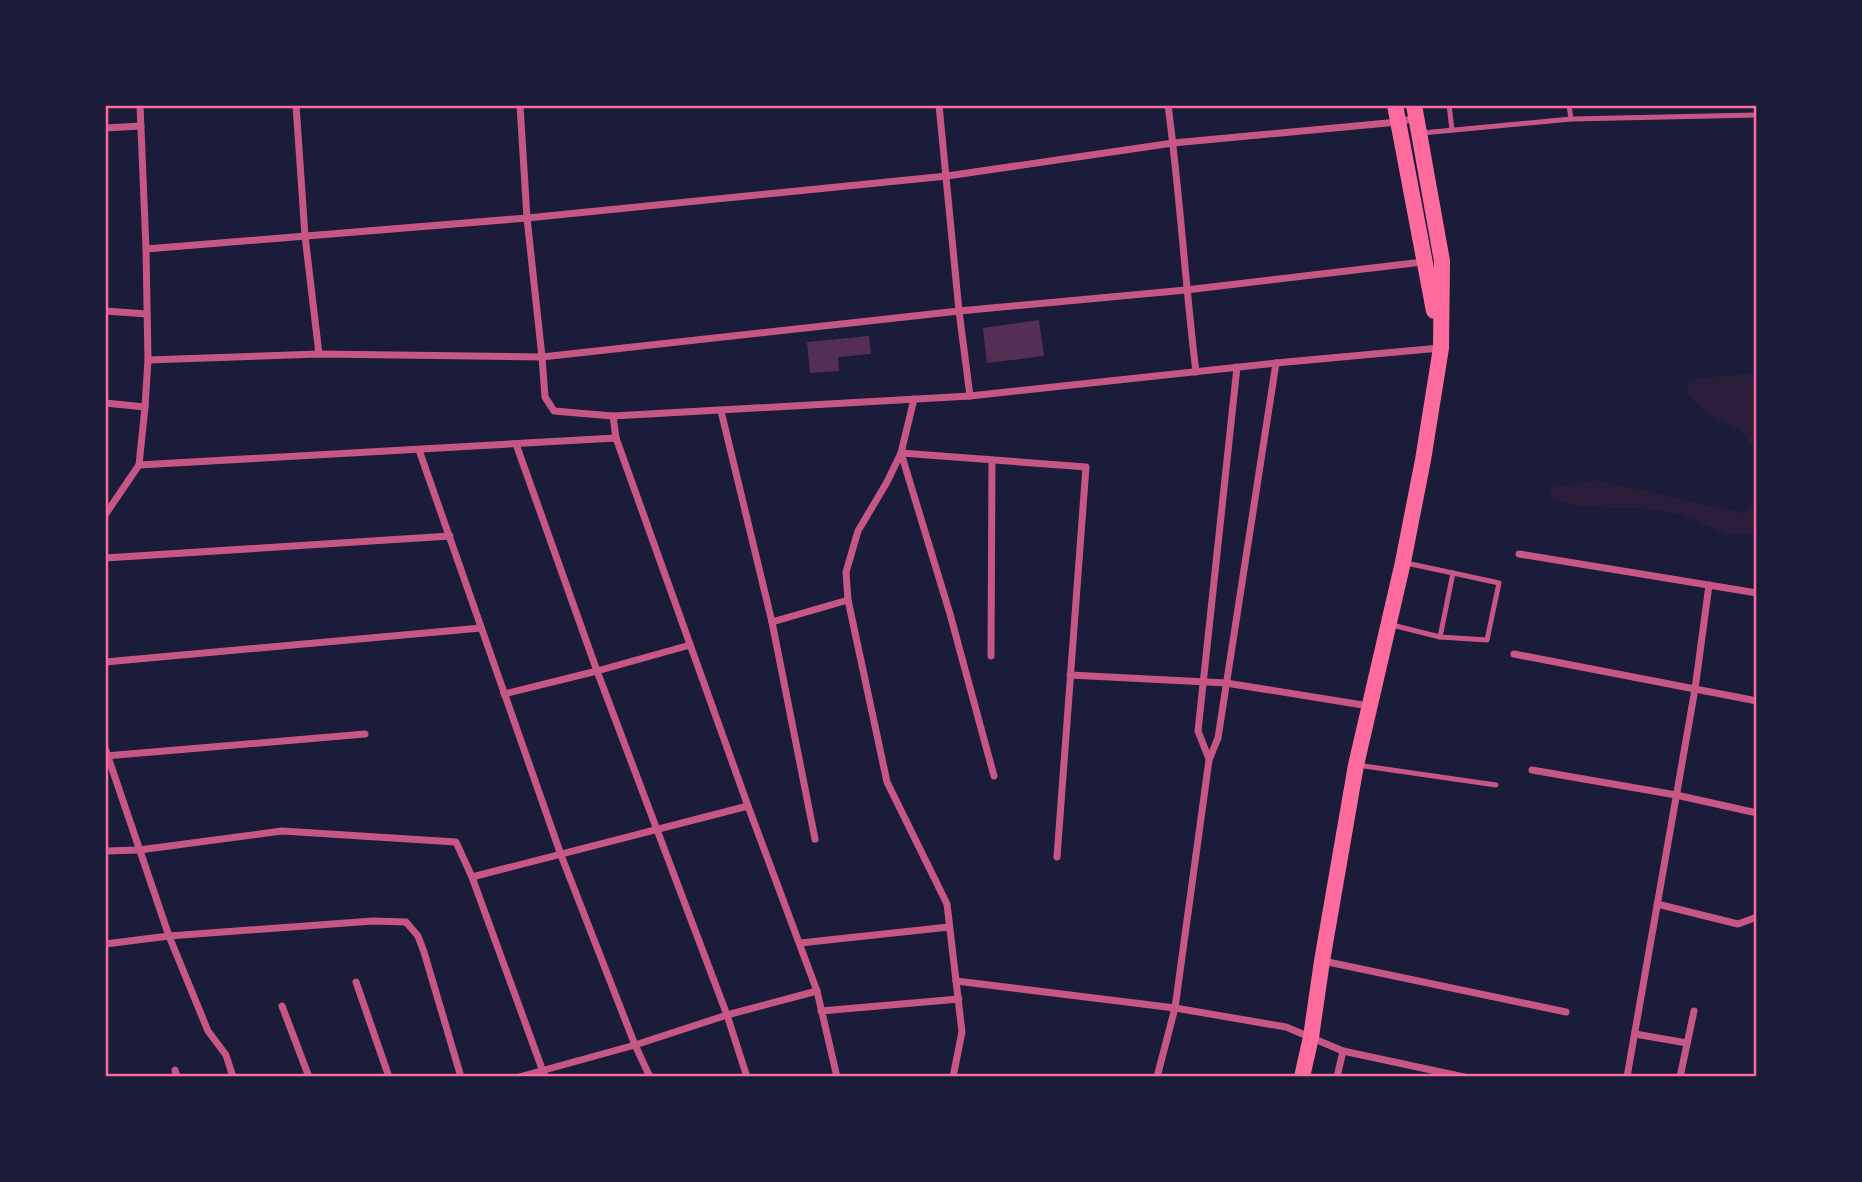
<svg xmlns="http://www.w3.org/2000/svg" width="1862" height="1182" font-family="Barlow,sans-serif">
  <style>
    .green { fill: #2a1e3b }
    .building { fill: #542f53 }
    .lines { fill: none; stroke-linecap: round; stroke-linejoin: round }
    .service { stroke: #c65784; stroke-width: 5 }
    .minor { stroke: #c65784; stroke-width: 7 }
    .primary { stroke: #ff6b9d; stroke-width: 16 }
    .neatline { fill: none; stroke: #ff6b9d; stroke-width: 2.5 }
  </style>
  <rect width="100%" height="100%" fill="#1b1b3a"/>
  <g class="green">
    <path d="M1757 373V453L1740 430 1706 413 1687 395 1689 379Z"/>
    <path d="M1597 480 1743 513 1757 503V535H1728L1680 514 1640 508H1607L1576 506 1553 498 1549 488Z"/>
  </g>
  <g class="building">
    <path d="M1039 320 1044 356 987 363 983 328Z"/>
    <path d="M869 336 871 354 838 357 839 371 810 373 807 342Z"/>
  </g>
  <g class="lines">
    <g class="service">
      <path d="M1449 105 1452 130"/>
      <path d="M1569 105 1571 119"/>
      <path d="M1422 133 1571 119 1757 115"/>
      <path d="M1406 563 1453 573 1440 637"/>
      <path d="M1392 625 1440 637 1487 640 1499 583 1453 573"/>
      <path d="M1357 765 1496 785"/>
    </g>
    <g class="minor">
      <path d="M296 105 305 236 319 354"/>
      <path d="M520 105 527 218 542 357 545 397 554 411 613 416 970 396 1276 363 1440 348"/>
      <path d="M939 105 959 311 970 396"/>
      <path d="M1168 105C1180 194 1185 283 1196 372"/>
      <path d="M105 128 141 126"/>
      <path d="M146 249 527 218 947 176 1173 143 1398 122 1416 118"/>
      <path d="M105 311 147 314"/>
      <path d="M148 360 319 354 542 357 959 311 1186 290 1423 262"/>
      <path d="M914 399 901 453 887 482 858 531 846 572 848 600 887 782 947 904 962 1032 953 1077"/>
      <path d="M105 403 145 407"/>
      <path d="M721 411 772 622 815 839"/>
      <path d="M613 416 616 438 748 806 817 991 837 1077"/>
      <path d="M516 444 597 671 727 1015 747 1077"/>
      <path d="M419 450 561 855 635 1045 650 1077"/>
      <path d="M139 465 616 438"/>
      <path d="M105 515 139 465 145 407 148 360 146 249 140 105"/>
      <path d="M1519 554 1757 593"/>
      <path d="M105 558 450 536"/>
      <path d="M772 622 848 600"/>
      <path d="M1514 654 1757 701"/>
      <path d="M991 656 992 460"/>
      <path d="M105 662 481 628"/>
      <path d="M1070 675 1226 683 1369 706"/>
      <path d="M504 694 597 671 690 645"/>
      <path d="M105 748 169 936 208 1031 226 1055 233 1077"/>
      <path d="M105 756 365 734"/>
      <path d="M1209 759 1198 731 1237 367"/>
      <path d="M1532 770 1676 795 1757 813"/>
      <path d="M994 776 950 614 901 453 1086 467 1057 857"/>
      <path d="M105 851 139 850 282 831 456 842 472 877 545 1077"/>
      <path d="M472 877 748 806"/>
      <path d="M1657 904 1738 924 1757 917"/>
      <path d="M800 943 949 927"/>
      <path d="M105 944 169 936 373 921 406 922 418 936 424 952 461 1077"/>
      <path d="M1323 961 1566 1012"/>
      <path d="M956 981 1175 1008 1286 1027 1343 1051 1464 1077"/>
      <path d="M356 982 389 1077"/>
      <path d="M282 1006 309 1077"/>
      <path d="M821 1011 959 999"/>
      <path d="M1635 1034 1687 1043"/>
      <path d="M175 1070 177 1077"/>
      <path d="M519 1077 635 1045 727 1015 817 991"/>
      <path d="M1157 1077 1175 1008 1209 760 1218 738 1276 363"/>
      <path d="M1337 1077 1343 1051"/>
      <path d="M1627 1077 1695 689 1709 585"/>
      <path d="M1680 1077 1694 1011"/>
    </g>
    <g class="primary">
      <path d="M1395 105 1434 311"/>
      <path d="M1302 1077 1311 1037 1322 961 1356 765 1403 562 1423 460 1441 348 1442 261 1414 105"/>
    </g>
  </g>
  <rect width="1862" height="1182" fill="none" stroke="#1b1b3a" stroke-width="214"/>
  <rect x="107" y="107" width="1648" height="968" class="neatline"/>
</svg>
